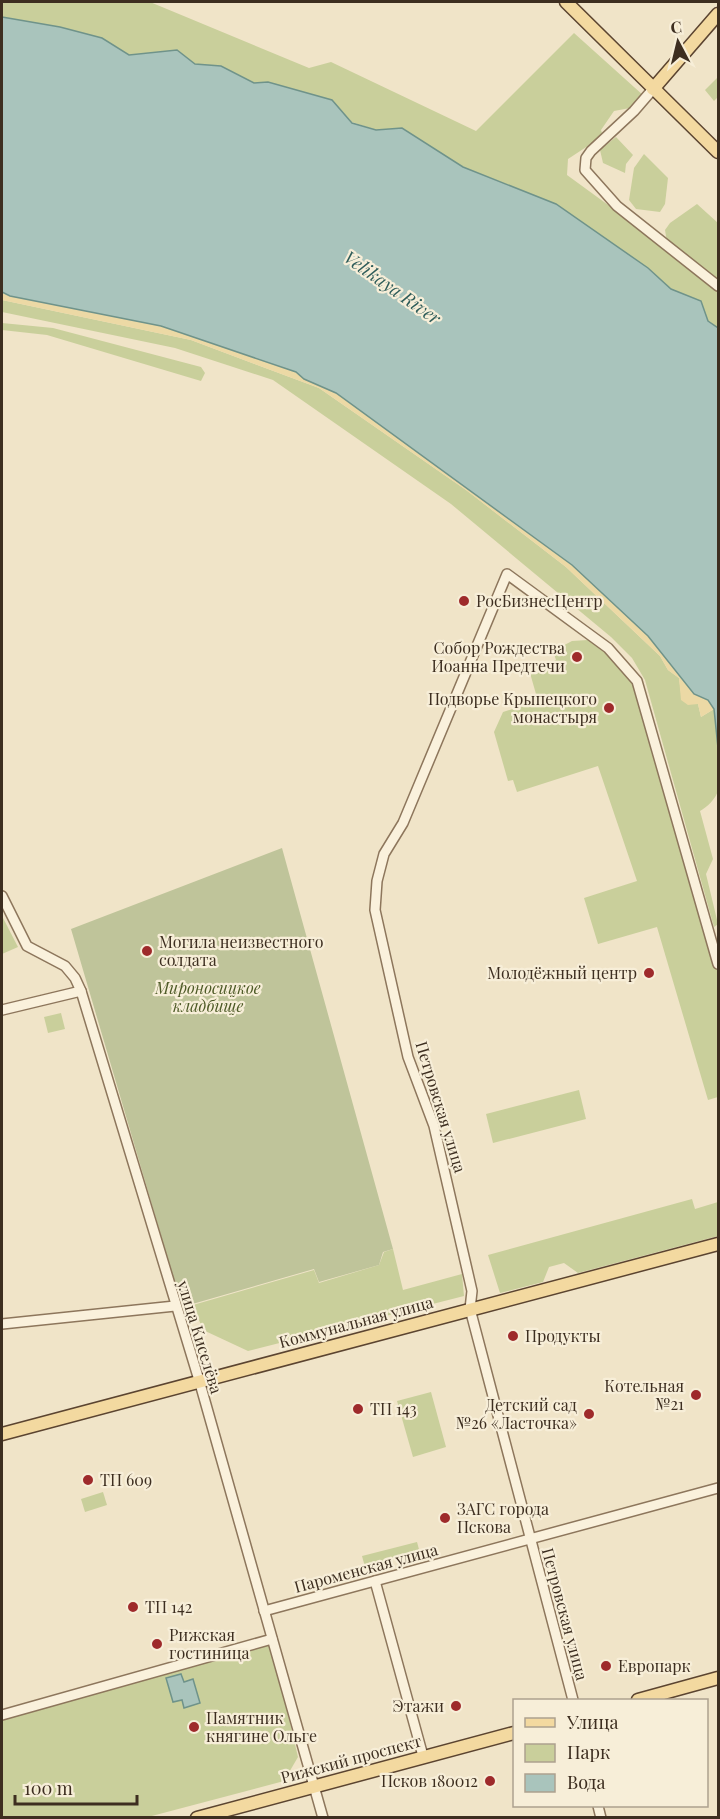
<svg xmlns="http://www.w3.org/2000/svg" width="720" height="1819" font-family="'Playfair Display',serif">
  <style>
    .green { fill: #c9cf9b }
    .sand { fill: #ecd9a5 }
    .cemetery { fill: #bfc49a }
    .water { fill: #a9c4bc; stroke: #6f938a; stroke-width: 1.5 }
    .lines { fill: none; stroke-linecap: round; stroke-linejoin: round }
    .minor-casing { stroke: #8d765c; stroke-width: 12 }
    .major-casing { stroke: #5b4430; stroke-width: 15 }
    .minor { stroke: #faf1dc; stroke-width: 9 }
    .major { stroke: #f3d9a0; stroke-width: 12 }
    .poi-dot { fill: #9e2a2b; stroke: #f7eed8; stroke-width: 2 }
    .labels { text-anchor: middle; stroke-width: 4.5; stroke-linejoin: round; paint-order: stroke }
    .poi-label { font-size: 16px; fill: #3d2e20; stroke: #f7eed8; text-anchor: start }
    .park-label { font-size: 16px; font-style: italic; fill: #4d5a26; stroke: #f7eed8 }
    .street-label { font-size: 16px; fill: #3d2e20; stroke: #f7eed8 }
    .water-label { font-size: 18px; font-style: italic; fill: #2f5d5a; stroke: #f7eed8 }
  </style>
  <rect width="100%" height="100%" fill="#f0e4c8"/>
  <g class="green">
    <path d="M2 2H150L309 68 331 62 476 131 574 33 644 96 635 107 614 111 601 130 603 136 568 159 567 175 718 285V328L708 321 700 301 671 289 648 268 556 204 463 167 402 128 376 130 352 122 332 100 268 82 254 83 221 66 195 64 177 50 129 55 102 38 60 27 2 17Z"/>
    <path d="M718 77V97L714 101 705 90Z"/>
    <path d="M616 137 633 155 626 164 625 173 603 163 600 150Z"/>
    <path d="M644 154 668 178 665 204 660 212 636 209 629 200 634 168Z"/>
    <path d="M697 204 718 223V279L667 242 665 230 670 223Z"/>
    <path d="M2 300 191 340 319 388 466 490 566 567 660 656 668 670 679 678 681 693 698 704 701 717 714 709C717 728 720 771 718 790 717 798 706 808 700 811L713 859 706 874 718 924 714 927 645 680 632 658 611 637 451 504 273 380 175 348 2 312Z"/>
    <path d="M2 323 53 328 201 367 205 373 201 381 47 335 2 330Z"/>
    <path d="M588 640C611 648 627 672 638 692L718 961V1097L708 1100 657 927 598 944 584 898 637 881 598 766 517 792 513 780 508 781 494 732 503 712 538 701 530 673 556 660 553 651 572 641Z"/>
    <path d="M2 916 18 947 2 954Z"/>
    <path d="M61 1013 65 1029 48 1033 44 1017Z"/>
    <path d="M579 1090 586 1119 493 1143 486 1114Z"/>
    <path d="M692 1199 695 1209 718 1202V1236L578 1273 564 1263 549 1267 543 1282 500 1293 488 1255Z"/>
    <path d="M393 1249 403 1290 462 1274 464 1296 248 1351 203 1330 193 1305 314 1270 319 1283 379 1265 384 1252Z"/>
    <path d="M431 1392 446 1447 413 1457 397 1401Z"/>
    <path d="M103 1492 107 1505 85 1512 81 1499Z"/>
    <path d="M417 1542 420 1553 365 1567 362 1556Z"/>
    <path d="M271 1642 298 1757 284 1781 148 1817 2 1818V1717Z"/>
  </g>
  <path class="sand" d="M2 292 10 296 161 326 296 372 304 379 336 393 572 565 648 636 694 694 708 699 714 709 701 717 698 704 688 705 681 700 679 678 668 670 660 656 566 567 466 490 319 388 191 340 2 300Z"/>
  <path class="cemetery" d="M282 848 393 1249 383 1252 379 1265 319 1282 314 1269 182 1307 71 929Z"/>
  <g class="water">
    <path d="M2 17 60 27 102 38 129 55 177 50 195 64 221 66 254 83 268 82 332 100 352 123 376 130 402 128 463 167 556 204 648 268 671 289 701 301 708 321 718 328V748L714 709 708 700 694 694 648 636 572 565 336 393 304 379 296 372 161 326 10 296 2 292Z"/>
    <path d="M181 1674 184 1682 193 1679 200 1703 184 1708 182 1700 173 1702 166 1678Z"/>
  </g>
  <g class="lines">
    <g class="minor-casing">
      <g id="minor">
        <path d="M653 89 634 111 591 151 586 158 585 170 617 206 718 286"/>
        <path d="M2 896 27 946 65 966 75 978 81 991 199 1380 323 1818"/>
        <path d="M2 1010 81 991"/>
        <path d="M2 1324 175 1306"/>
        <path d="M375 1581 423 1756"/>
        <path d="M264 1611 718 1488"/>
        <path d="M573 1700 470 1309 472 1291 434 1126 408 1057 375 910 377 881 384 854 403 823 507 574 608 648 637 681 718 964"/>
        <path d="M2 1715 272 1639"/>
        <path d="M598 1806 601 1818"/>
      </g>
    </g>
    <g class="major-casing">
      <g id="major">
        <path d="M566 2 718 152"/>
        <path d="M653 89 718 14"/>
        <path d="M2 1434 718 1244"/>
        <path d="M638 1700 718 1678"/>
        <path d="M197 1818 514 1733"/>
      </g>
    </g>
    <use href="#minor" class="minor"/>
    <use href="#major" class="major"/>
  </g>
  <g class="poi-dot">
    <circle cx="464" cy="601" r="6"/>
    <circle cx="577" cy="657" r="6"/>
    <circle cx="609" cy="708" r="6"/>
    <circle cx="147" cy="951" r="6"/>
    <circle cx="649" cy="973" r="6"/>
    <circle cx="513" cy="1336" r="6"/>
    <circle cx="696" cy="1395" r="6"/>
    <circle cx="358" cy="1409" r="6"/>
    <circle cx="589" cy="1414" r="6"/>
    <circle cx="88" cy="1480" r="6"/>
    <circle cx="445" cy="1518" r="6"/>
    <circle cx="133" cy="1607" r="6"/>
    <circle cx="157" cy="1644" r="6"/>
    <circle cx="606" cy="1666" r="6"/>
    <circle cx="456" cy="1706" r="6"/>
    <circle cx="194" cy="1727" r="6"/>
    <circle cx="490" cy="1781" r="6"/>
  </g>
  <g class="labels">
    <g class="poi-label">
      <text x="476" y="607">РосБизнесЦентр</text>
      <text x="565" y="654" text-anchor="end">Собор Рождества<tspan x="565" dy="18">Иоанна Предтечи</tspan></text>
      <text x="597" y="705" text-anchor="end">Подворье Крыпецкого<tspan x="597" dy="18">монастыря</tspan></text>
      <text x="159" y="948">Могила неизвестного<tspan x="159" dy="18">солдата</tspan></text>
      <text x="637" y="979" text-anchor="end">Молодёжный центр</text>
      <text x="525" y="1342">Продукты</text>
      <text x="684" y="1392" text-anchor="end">Котельная<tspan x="684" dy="18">№21</tspan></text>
      <text x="577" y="1411" text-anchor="end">Детский сад<tspan x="577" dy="18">№26 «Ласточка»</tspan></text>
      <text x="370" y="1415">ТП 143</text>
      <text x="100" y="1486">ТП 609</text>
      <text x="457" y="1515">ЗАГС города<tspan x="457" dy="18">Пскова</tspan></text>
      <text x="145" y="1613">ТП 142</text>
      <text x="169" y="1641">Рижская<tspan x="169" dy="18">гостиница</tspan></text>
      <text x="618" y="1672">Европарк</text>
      <text x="444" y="1712" text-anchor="end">Этажи</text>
      <text x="206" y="1724">Памятник<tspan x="206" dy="18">княгине Ольге</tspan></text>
      <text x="478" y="1787" text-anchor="end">Псков 180012</text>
    </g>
    <g class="park-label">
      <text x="208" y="994">Мироносицкое<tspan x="208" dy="18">кладбище</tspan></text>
    </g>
    <g class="street-label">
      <text transform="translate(441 1107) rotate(73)" y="6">Петровская улица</text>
      <text transform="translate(356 1322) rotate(-15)" y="6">Коммунальная улица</text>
      <text transform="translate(200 1337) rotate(73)" y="6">улица Киселёва</text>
      <text transform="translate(366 1568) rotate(-15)" y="6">Пароменская улица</text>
      <text transform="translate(565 1614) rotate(75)" y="6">Петровская улица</text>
      <text transform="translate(351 1759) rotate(-15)" y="6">Рижский проспект</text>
    </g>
    <g class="water-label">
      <text transform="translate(392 288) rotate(35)" y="6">Velikaya River</text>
    </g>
  </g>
  <rect width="720" height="1819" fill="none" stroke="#3d2e20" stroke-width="6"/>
  <rect x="513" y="1699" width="195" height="108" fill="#f7eed8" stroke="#ada18e" stroke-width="1.5"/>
  <rect x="525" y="1718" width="30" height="9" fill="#f3d9a0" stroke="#ada18e" stroke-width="1.5"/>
  <text x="567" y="1729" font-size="18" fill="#3d2e20">Улица</text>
  <rect x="525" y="1744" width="30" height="18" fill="#c9cf9b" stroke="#ada18e" stroke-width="1.5"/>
  <text x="567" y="1759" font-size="18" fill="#3d2e20">Парк</text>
  <rect x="525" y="1774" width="30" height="18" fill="#a9c4bc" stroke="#ada18e" stroke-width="1.5"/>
  <text x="567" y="1789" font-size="18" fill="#3d2e20">Вода</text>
  <g transform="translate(678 42) rotate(353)" stroke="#f7eed8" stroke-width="4.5" paint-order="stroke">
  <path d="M0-4.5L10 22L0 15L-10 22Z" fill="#3d2e20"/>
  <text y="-9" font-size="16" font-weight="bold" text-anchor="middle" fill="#3d2e20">С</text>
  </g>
  <path d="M15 1795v9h122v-9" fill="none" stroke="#3d2e20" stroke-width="3"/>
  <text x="24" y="1795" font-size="18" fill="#3d2e20" stroke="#f7eed8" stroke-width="4.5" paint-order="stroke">100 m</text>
</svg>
